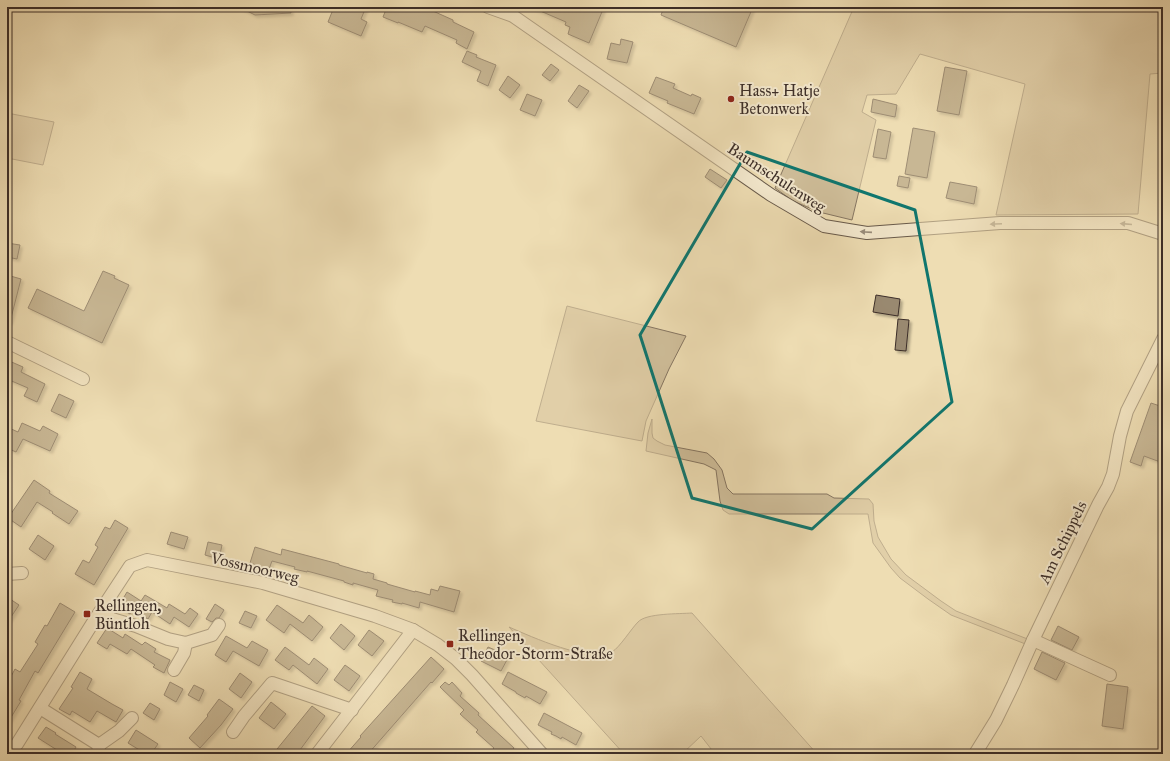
<svg xmlns="http://www.w3.org/2000/svg" width="1170" height="761" font-family="'IM FELL Great Primer',serif">
  <style>
    .green { fill: #d0bf9b; stroke: #867662 }
    .building { fill: #998970; stroke: #3c2e28; filter: url(#shadow) }
    .lines { fill: none; stroke-linecap: round; stroke-linejoin: round }
    .minor-casing { stroke: #685a4b; stroke-width: 14 }
    .minor { stroke: #f4e9ce; stroke-width: 12 }
    .oneway { fill: #988c7b }
    .marked { fill: none; stroke: #0f766e; stroke-width: 3; stroke-linejoin: round }
    .poi-dot { fill: #8f2418; stroke: #f4e9ce; stroke-width: 1.5 }
    .labels { text-anchor: middle; stroke-width: 4; stroke-linejoin: round; paint-order: stroke }
    .poi-label { font-size: 16px; fill: #3c2e28; stroke: #f4e9ce; text-anchor: start }
    .street-label { font-size: 16px; fill: #3c2e28; stroke: #f4e9ce }
  </style>
  <defs>
    <filter id="shadow"><feDropShadow dx="2.5" dy="2.5" stdDeviation="1" flood-color="#0004"/></filter>
  </defs>
  <rect width="100%" height="100%" fill="#eeddb3"/>
  <filter id="stains"><feTurbulence type="fractalNoise" baseFrequency=".005" numOctaves="4"/><feColorMatrix values="0 0 0 0 .2 0 0 0 0 .09 0 0 0 0 .02 0 0 0 .5 -.17"/></filter>
  <radialGradient id="worn" r=".72"><stop offset=".6" stop-color="#630" stop-opacity="0"/><stop offset="1" stop-color="#630" stop-opacity=".3"/></radialGradient>
  <g class="green">
    <path d="M854 7H1151L1163 12V73L1150 74 1138 214 996 215 1025 84 920 54 896 94 867 95 862 112 876 120 852 220 819 212 793 201 775 188Z"/>
    <path d="M7 113 54 122 43 165 7 158Z"/>
    <path d="M567 306 686 336 669 369 646 421 642 441 536 421Z"/>
    <path d="M652 419V433L653 438 657 441 665 445 707 453 714 459 722 470 727 488 733 494H827L834 498 869 499 873 504 874 521 878 537 891 559 906 575 941 601 956 611 1030 640 1028 645 951 615 928 599 900 578 891 568 873 543 868 514H729L723 510 720 501 716 470 704 464 646 451 648 433Z"/>
    <path d="M692 613 817 754H715L701 736 682 754H624L509 627C532 637 589 663 612 652 620 647 631 629 638 622 646 613 679 614 692 613Z"/>
  </g>
  <g class="building">
    <path d="M239 7H290L291 13 255 15Z"/>
    <path d="M334 7H366L361 19 367 22 361 36 328 22Z"/>
    <path d="M387 7H424L453 20V22L474 32 467 49 456 43 457 40 425 26 422 32 398 22V23L383 17Z"/>
    <path d="M531 7H604L589 43 568 34 570 27 565 25 566 22Z"/>
    <path d="M664 7H753L736 47 661 15Z"/>
    <path d="M621 39 633 42 627 63 607 59 611 43 620 45Z"/>
    <path d="M467 51 477 55 476 57 496 65 488 86 477 81 481 71 462 62Z"/>
    <path d="M551 64 559 70 550 81 542 75Z"/>
    <path d="M945 67 967 71 959 115 937 111Z"/>
    <path d="M508 76 520 85 510 98 499 90Z"/>
    <path d="M656 77 675 84 673 88 691 96 692 94 701 98 694 114 667 103 668 101 649 93Z"/>
    <path d="M579 85 589 91 577 108 568 101Z"/>
    <path d="M527 94 542 100 535 116 520 110Z"/>
    <path d="M873 99 897 105 895 117 871 112Z"/>
    <path d="M913 128 935 132 927 178 905 174Z"/>
    <path d="M878 129 891 132 886 159 873 157Z"/>
    <path d="M710 169 727 180 721 188 705 177Z"/>
    <path d="M899 176 910 178 908 188 897 186Z"/>
    <path d="M950 182 977 187 974 204 946 198Z"/>
    <path d="M7 243 20 245 17 259 7 257Z"/>
    <path d="M103 271 115 276 114 278 129 285 102 343 28 308 37 289 84 311Z"/>
    <path d="M7 275 21 279 10 322H7Z"/>
    <path d="M876 295 900 299 898 316 873 312Z"/>
    <path d="M898 319 909 320 906 351 895 350Z"/>
    <path d="M7 360 23 367 21 372 45 384 37 402 24 396 28 388 7 379Z"/>
    <path d="M59 394 74 401 66 418 51 411Z"/>
    <path d="M1151 403 1163 407V463L1144 456 1141 466 1130 462Z"/>
    <path d="M22 423 40 431 43 426 58 434 50 451 23 439 16 452 7 448V432L9 428 18 432Z"/>
    <path d="M34 480 50 491 49 493 78 511 69 524 52 513 53 512 37 502 21 527 8 518Z"/>
    <path d="M115 520 128 528 94 585 75 574 83 560 89 563 98 547 95 545 105 527 110 529Z"/>
    <path d="M171 532 188 537 184 549 167 544Z"/>
    <path d="M38 535 54 546 45 560 29 549Z"/>
    <path d="M208 542 222 545 219 559 205 555Z"/>
    <path d="M255 547 281 555 282 549 339 564V565L367 573V572L374 574 373 579 387 583V584L415 592V591L430 595 431 589 438 591 440 586 460 591 454 612 420 602 419 608 402 603V604L392 602 393 600 376 596 378 590 353 583V585L344 582V581L307 571V572L294 569 295 567 272 561 269 569 250 563Z"/>
    <path d="M127 592 141 601 145 595 167 608 169 604 185 614 190 608 198 614 189 627 174 617 170 624 152 612 148 619 132 609 130 614 118 607Z"/>
    <path d="M7 597 19 605 7 623Z"/>
    <path d="M60 603 75 612 38 673 35 671 19 700 21 701 7 724V684L15 669 20 672 38 644 35 642 45 625 47 626Z"/>
    <path d="M215 604 224 610 219 618H216L212 622 206 619Z"/>
    <path d="M277 605 303 623 309 615 323 627 312 641 290 624 284 633 266 620Z"/>
    <path d="M245 611 257 616 251 628 239 623Z"/>
    <path d="M341 624 355 636 344 650 330 638Z"/>
    <path d="M1058 626 1079 637 1072 650 1051 640Z"/>
    <path d="M107 628 123 638 125 634 142 645 145 642 156 649 154 652 170 660 164 673 153 667 155 665 131 649 127 654 110 644 107 649 97 643Z"/>
    <path d="M369 630 384 641 372 656 358 645Z"/>
    <path d="M226 636 247 648 252 641 268 650 259 666 233 651 226 662 215 655Z"/>
    <path d="M285 647 309 665 314 658 328 669 317 684 293 665 289 670 275 660Z"/>
    <path d="M488 647 495 650 494 652 508 658 501 671 481 661Z"/>
    <path d="M1042 652 1065 663 1056 680 1034 669Z"/>
    <path d="M431 657 444 669 432 683 431 682 368 754H346L361 737 360 736Z"/>
    <path d="M345 665 360 676 349 691 334 680Z"/>
    <path d="M80 672 92 679 87 689 112 704 123 710 116 722 97 711 90 722 72 711 70 715 59 709 73 688 71 687Z"/>
    <path d="M508 672 547 692 540 704 526 696 525 698 516 693V692L502 684Z"/>
    <path d="M240 673 252 682 241 698 229 689Z"/>
    <path d="M170 682 183 689 176 702 164 695Z"/>
    <path d="M445 682 449 685 452 682 462 693 460 696 479 713 478 715 514 748 509 754H496L492 750 494 748 476 732 478 730 460 714 464 710 440 687Z"/>
    <path d="M1107 684 1128 687 1123 729 1102 726Z"/>
    <path d="M194 685 204 690 199 701 188 695Z"/>
    <path d="M219 699 233 709 221 725 200 748 189 738 208 716 207 715Z"/>
    <path d="M271 702 286 714 274 729 259 718Z"/>
    <path d="M150 703 160 709 154 720 143 713Z"/>
    <path d="M312 706 325 716 297 754H273Z"/>
    <path d="M544 713 582 733 576 745 562 737 561 739 556 736 551 734 552 732 538 725Z"/>
    <path d="M46 727 56 733 55 734 76 747 72 754H55L57 750 38 738Z"/>
    <path d="M136 730 158 744 151 754H146L128 743Z"/>
  </g>
  <g class="lines">
    <g class="minor-casing">
      <g id="minor">
        <path d="M488 7 513 16 771 195 824 226 867 233 1000 223H1128L1163 234"/>
        <path d="M7 342 83 379"/>
        <path d="M7 574 22 573"/>
        <path d="M101 611 112 619 136 626 168 639 186 643 212 635 219 625"/>
        <path d="M1033 640 1110 675"/>
        <path d="M174 670 184 653 186 643"/>
        <path d="M40 708 99 745 98 754"/>
        <path d="M233 732 244 716 272 683 352 710"/>
        <path d="M99 745 119 731 132 718"/>
        <path d="M8 754 17 744 92 624 130 566 147 560 263 583 375 616 413 630 438 645 456 659 472 675 542 754"/>
        <path d="M317 754 413 630"/>
        <path d="M975 754 996 720 1013 685 1033 640 1098 505 1108 487 1113 474 1120 436 1127 411 1163 339"/>
      </g>
    </g>
    <use href="#minor" class="minor"/>
  </g>
  <defs><path id="oneway-solid" d="M-6-.8H1V-3.2L6.5 0L1 3.2V.8H-6Z"/></defs>
  <g class="oneway">
    <use href="#oneway-solid" transform="translate(996 224) rotate(177)"/>
    <use href="#oneway-solid" transform="translate(1126 224) rotate(-175)"/>
    <use href="#oneway-solid" transform="translate(866 232) rotate(-176)"/>
  </g>
  <path d="M0 0H1170V761H0ZM747 152 915 210 952 402 812 529 692 498 640 335Z" fill="#eeddb3" fill-opacity=".55" fill-rule="evenodd"/>
  <path class="marked" d="M747 152 915 210 952 402 812 529 692 498 640 335Z"/>
  <g class="poi-dot">
    <circle cx="731" cy="99" r="4"/>
    <rect x="83" y="610" width="8" height="8" rx="2"/>
    <rect x="446" y="640" width="8" height="8" rx="2"/>
  </g>
  <g class="labels">
    <g class="poi-label">
      <text x="739" y="96">Hass+ Hatje<tspan x="739" dy="18">Betonwerk</tspan></text>
      <text x="95" y="611">Rellingen,<tspan x="95" dy="18">Büntloh</tspan></text>
      <text x="458" y="641">Rellingen,<tspan x="458" dy="18">Theodor-Storm-Straße</tspan></text>
    </g>
    <g class="street-label">
      <text transform="translate(777 177) rotate(33)" y="6">Baumschulenweg</text>
      <text transform="translate(1062 542) rotate(-64)" y="6">Am Schippels</text>
      <text transform="translate(255 567) rotate(13)" y="6">Vossmoorweg</text>
    </g>
  </g>
  <rect width="1170" height="761" fill="none" stroke="#eeddb3" stroke-width="24"/>
  <rect x="8" y="8" width="1154" height="745" fill="none" stroke="#3c2e28" stroke-width="2"/>
  <rect x="12" y="12" width="1146" height="737" fill="none" stroke="#3c2e28"/>
  <rect width="100%" height="100%" filter="url(#stains)"/>
  <rect width="100%" height="100%" fill="url(#worn)"/>
</svg>
